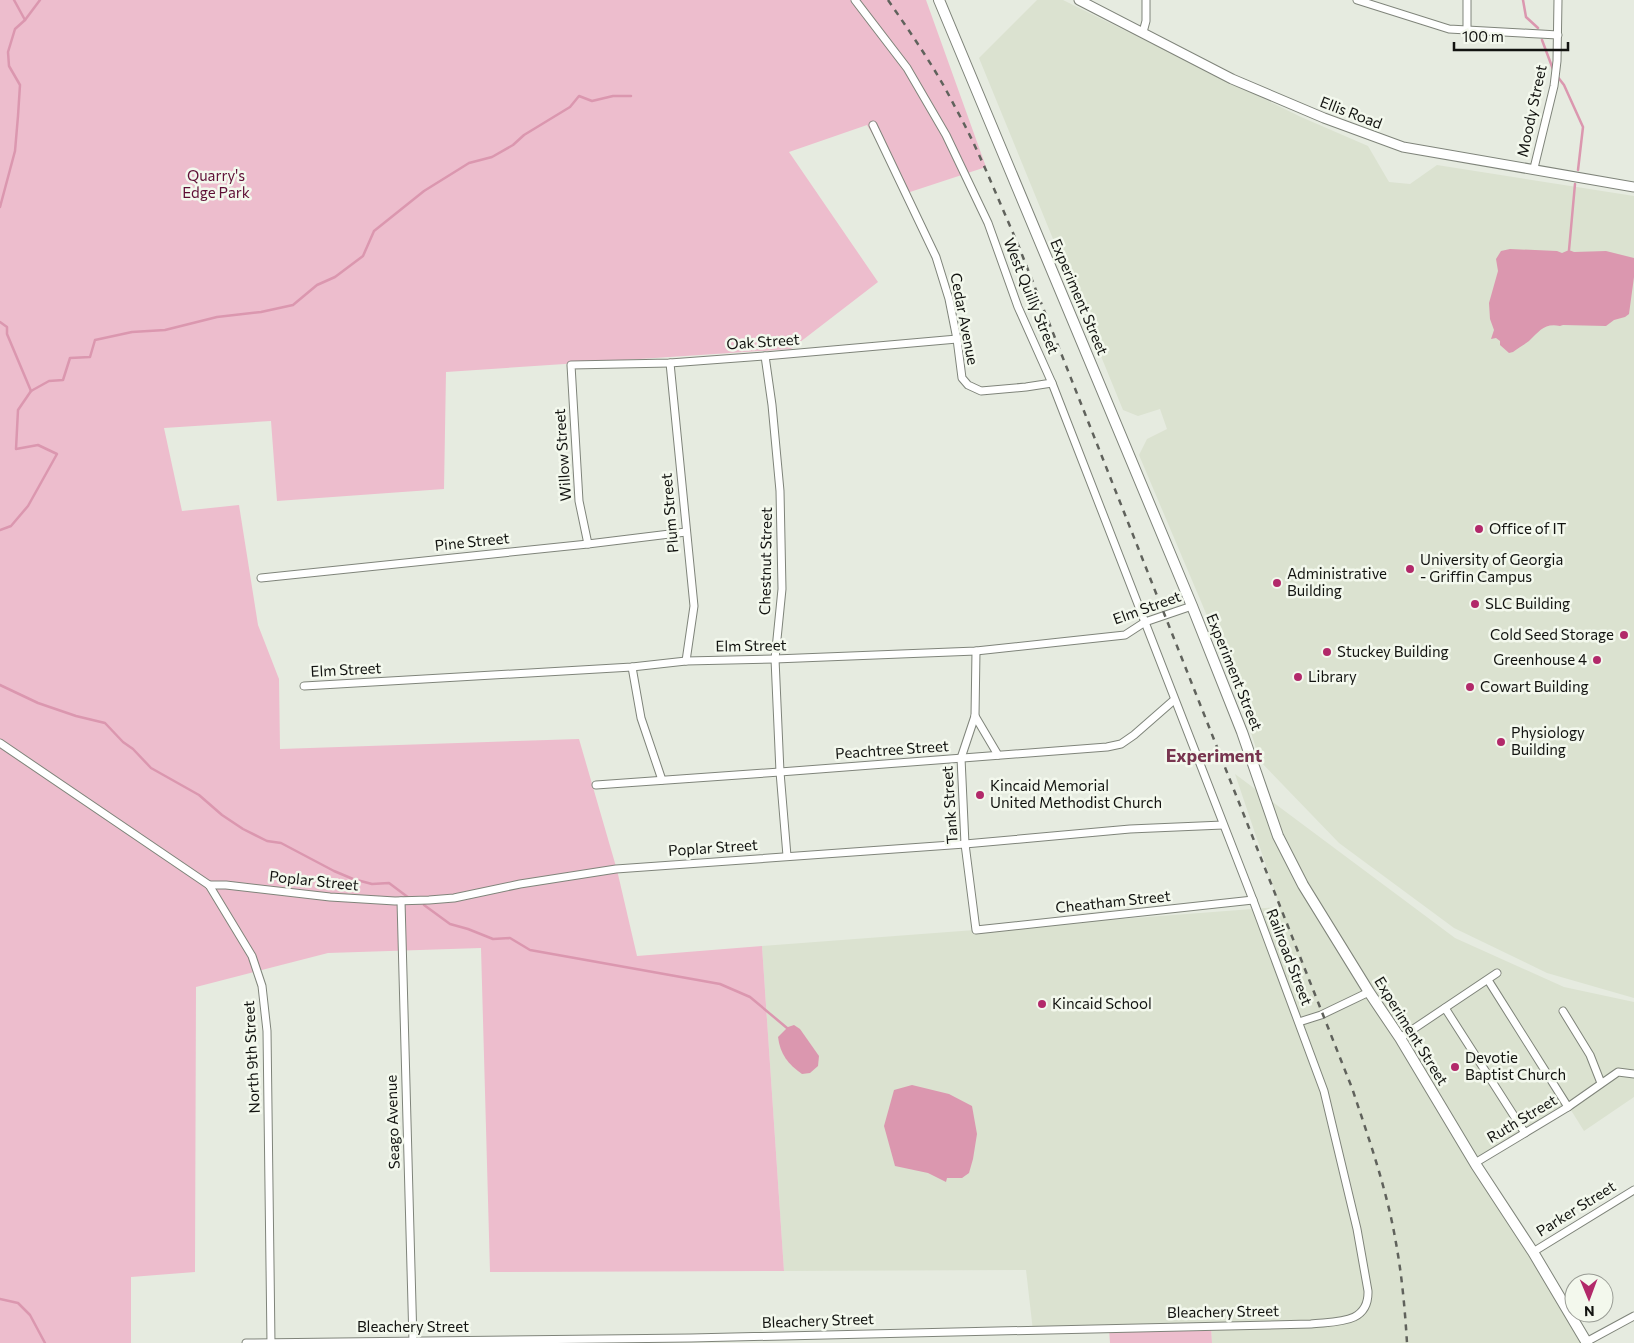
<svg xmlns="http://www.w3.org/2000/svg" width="1634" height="1343" font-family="Commissioner,sans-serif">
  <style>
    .built { fill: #dbe2d0 }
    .green { fill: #edbdcd }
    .water { fill: #db97af }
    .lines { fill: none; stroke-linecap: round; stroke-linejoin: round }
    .stream { stroke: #db97af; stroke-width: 2.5 }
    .minor-casing { stroke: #7f847a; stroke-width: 9 }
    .tertiary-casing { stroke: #7f847a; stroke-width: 11 }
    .secondary-casing { stroke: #7f847a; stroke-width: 12 }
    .minor { stroke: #fff; stroke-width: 7 }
    .tertiary { stroke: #fff; stroke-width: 9 }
    .secondary { stroke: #fff; stroke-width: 10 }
    .rail { stroke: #60625c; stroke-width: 2.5; stroke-dasharray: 6 6; stroke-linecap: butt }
    .poi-dot { fill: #b2296a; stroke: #f3f8ed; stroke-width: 2 }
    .labels { text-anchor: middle; stroke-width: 5; stroke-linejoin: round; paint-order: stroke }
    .street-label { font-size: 15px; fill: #121310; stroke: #f3f8ed }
    .park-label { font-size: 15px; fill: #5e0e35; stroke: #f3f8ed }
    .poi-label { font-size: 15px; fill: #121310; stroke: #f3f8ed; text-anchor: start }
    .quarter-label { font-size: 18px; font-weight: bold; fill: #783550; stroke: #f3f8ed }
  </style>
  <rect width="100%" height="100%" fill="#e6ebe0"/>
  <g class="built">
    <path d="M1037 0H1063L1301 117 1368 146 1389 182 1410 184 1437 165 1634 196V998L1547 973 1454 928 1339 843 1260 761 1235 682 1139 455 1147 439 1167 429 1160 409 1138 416 1123 410 979 58Z"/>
    <path d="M1235 774 1455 938 1564 987 1634 1002V1097L1584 1131 1569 1107 1475 1164 1586 1340 1580 1343H1212L1211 1326 1033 1331 1026 1270 784 1271 762 946 1280 907Z"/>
  </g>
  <g class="green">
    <path d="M0 0H926L986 167 907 193 867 125 789 152 878 282 791 349 446 372 444 489 277 501 271 421 164 428 182 511 239 505 258 625 279 679 280 749 579 739 617 870 637 956 762 946 784 1271 490 1272 481 948 328 953 196 987 195 1272 131 1277V1343H0Z"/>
    <path d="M1211 1326 1212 1343H1110L1109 1329Z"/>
  </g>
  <g class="water">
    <path d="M1510 249 1557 251 1562 253 1569 250 1574 252 1606 251 1634 258V277L1629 314 1625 317 1614 320 1606 326 1563 325 1560 326C1544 323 1540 331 1529 341 1524 345 1519 347 1513 352L1509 353 1500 345V341L1496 338 1491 339 1494 330 1490 319 1489 303 1498 271 1496 259 1501 251Z"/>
    <path d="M794 1025 800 1029 819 1056 818 1066 810 1073 802 1074C788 1064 780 1054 778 1037L788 1027Z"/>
    <path d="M912 1085 949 1094 972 1106 977 1134 973 1159 969 1173 962 1178H947L946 1182 928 1173 895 1166 884 1126 894 1090Z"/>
  </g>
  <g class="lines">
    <g class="stream">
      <path d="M14 0 25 20"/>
      <path d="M1523 0 1526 17 1538 28"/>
      <path d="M1542 40 1554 72"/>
      <path d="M1557 76 1564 85 1583 127 1578 170"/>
      <path d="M0 207 15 151 18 116 20 85 9 66 8 52 15 29 25 20 40 0"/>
      <path d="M1569 250 1575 184"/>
      <path d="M0 322 7 327V334L31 391"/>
      <path d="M31 391 49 381 63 380 70 358 90 357 95 340 132 332 165 330 217 317 261 312 293 305 317 285 335 277 363 256 374 231 424 191 469 163 492 157 513 145 524 135 570 107 579 96 592 101 613 96H631"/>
      <path d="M0 530 11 526 28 506 57 454 38 445 16 449 18 410 31 391"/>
      <path d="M0 685 38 703 76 716 105 723 123 742 133 749 151 768 199 795 222 815 243 829 267 841 281 843 334 871 353 879 372 884 389 883 409 898"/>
      <path d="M424 905 450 924 468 929 493 939 510 938 530 950 720 984 750 997 787 1028"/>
      <path d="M0 1299 18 1303 30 1315 45 1343"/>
    </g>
    <g class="minor-casing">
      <g id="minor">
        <path d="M1357 0 1449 29 1558 35"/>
        <path d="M1467 31V0"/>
        <path d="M1143 32 1146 21V0"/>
        <path d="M873 125 936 257 949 299 957 339 962 378 968 385 981 391 1026 387 1052 383"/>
        <path d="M1534 168 1554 86 1557 61 1558 0"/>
        <path d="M765 356 772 405 780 491 782 589 775 659 780 772 787 856"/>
        <path d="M670 363 694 606 686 661"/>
        <path d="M588 544 579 501 571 365 670 363 765 356 957 339"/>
        <path d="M261 578 588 544 686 532"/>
        <path d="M976 651 975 716 961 758 965 844 976 930 1253 900"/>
        <path d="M632 667 641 718 662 780"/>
        <path d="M304 686 632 667 686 661 775 659 976 651 1125 635 1145 622 1192 606"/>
        <path d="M975 716 998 755"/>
        <path d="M0 743 209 885 252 956 262 986 267 1031 271 1343"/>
        <path d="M596 785 780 772 1107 747 1121 744 1134 735 1174 700"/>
        <path d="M209 885H226L330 897 395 901 429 900 454 898 520 884 616 869 965 844 1130 829 1223 825"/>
        <path d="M401 901 413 1342"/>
        <path d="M1488 980 1568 1107"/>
        <path d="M1445 1008 1525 1133"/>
        <path d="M1563 1011 1590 1055 1601 1083"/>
        <path d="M1299 1022 1321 1015 1369 992"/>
        <path d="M1400 1038 1497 973"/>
        <path d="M1475 1163 1568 1107 1618 1072 1634 1074"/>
        <path d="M1533 1252 1634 1190"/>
        <path d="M1586 1342 1634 1316"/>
        <path d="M246 1343 691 1338 1311 1324C1335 1321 1369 1325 1368 1291L1357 1229 1324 1091 1253 900 1052 383 1018 307 988 223 946 135 907 68 855 0"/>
      </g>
    </g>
    <g class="tertiary-casing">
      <path id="tertiary" d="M1079 0 1232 79 1324 118 1403 147 1634 187"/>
    </g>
    <g class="secondary-casing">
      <path id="secondary" d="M939 0 1192 606 1242 732 1278 836 1303 885 1369 992 1400 1038 1476 1165 1533 1252 1587 1343"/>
    </g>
    <use href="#minor" class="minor"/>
    <use href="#tertiary" class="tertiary"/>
    <use href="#secondary" class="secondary"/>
    <path class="rail" d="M888 0C912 35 936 69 955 107 979 150 997 197 1017 242L1352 1088C1369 1139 1387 1190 1396 1243 1402 1276 1405 1310 1407 1343"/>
  </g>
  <g class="poi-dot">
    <circle cx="1479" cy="529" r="5"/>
    <circle cx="1410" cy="569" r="5"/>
    <circle cx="1277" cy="583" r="5"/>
    <circle cx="1475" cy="604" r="5"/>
    <circle cx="1624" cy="635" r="5"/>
    <circle cx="1327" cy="652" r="5"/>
    <circle cx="1597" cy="660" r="5"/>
    <circle cx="1298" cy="677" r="5"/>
    <circle cx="1470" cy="687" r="5"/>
    <circle cx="1501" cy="742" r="5"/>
    <circle cx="980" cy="795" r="5"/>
    <circle cx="1042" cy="1004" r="5"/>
    <circle cx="1455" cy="1067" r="5"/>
  </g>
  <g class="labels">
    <g class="street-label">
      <text transform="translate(1532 111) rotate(-78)" y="5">Moody Street</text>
      <text transform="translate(1351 113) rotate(21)" y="5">Ellis Road</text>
      <text transform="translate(1031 296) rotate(68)" y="5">West Quilly Street</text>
      <text transform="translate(1079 297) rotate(67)" y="5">Experiment Street</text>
      <text transform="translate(964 319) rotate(79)" y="5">Cedar Avenue</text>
      <text transform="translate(763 342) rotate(-4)" y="5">Oak Street</text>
      <text transform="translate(563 455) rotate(-94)" y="5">Willow Street</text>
      <text transform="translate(670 513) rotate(-95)" y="5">Plum Street</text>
      <text transform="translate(472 542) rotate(-6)" y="5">Pine Street</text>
      <text transform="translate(766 561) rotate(-89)" y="5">Chestnut Street</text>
      <text transform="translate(1147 608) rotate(-20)" y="5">Elm Street</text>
      <text transform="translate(751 646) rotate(-1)" y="5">Elm Street</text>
      <text transform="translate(346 670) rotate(-3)" y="5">Elm Street</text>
      <text transform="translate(1234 672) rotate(68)" y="5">Experiment Street</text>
      <text transform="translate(892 750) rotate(-4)" y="5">Peachtree Street</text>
      <text transform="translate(950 805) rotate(-94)" y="5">Tank Street</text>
      <text transform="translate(713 848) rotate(-4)" y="5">Poplar Street</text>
      <text transform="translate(314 881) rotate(6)" y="5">Poplar Street</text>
      <text transform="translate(1113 902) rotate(-6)" y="5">Cheatham Street</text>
      <text transform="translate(1289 957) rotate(69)" y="5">Railroad Street</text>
      <text transform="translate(1411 1031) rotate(58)" y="5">Experiment Street</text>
      <text transform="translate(252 1057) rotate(-93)" y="5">North 9th Street</text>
      <text transform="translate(1522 1119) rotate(-31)" y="5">Ruth Street</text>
      <text transform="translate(393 1122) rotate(-92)" y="5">Seago Avenue</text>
      <text transform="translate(1576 1209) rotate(-32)" y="5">Parker Street</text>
      <text transform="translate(1223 1312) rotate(-1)" y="5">Bleachery Street</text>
      <text transform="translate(818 1321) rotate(-2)" y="5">Bleachery Street</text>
      <text x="413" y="1332">Bleachery Street</text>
    </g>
    <g class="park-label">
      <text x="216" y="181">Quarry's<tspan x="216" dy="17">Edge Park</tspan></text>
    </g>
    <g class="poi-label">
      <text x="1489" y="534">Office of IT</text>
      <text x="1420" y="565">University of Georgia<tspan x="1420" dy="17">- Griffin Campus</tspan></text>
      <text x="1287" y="579">Administrative<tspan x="1287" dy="17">Building</tspan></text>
      <text x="1485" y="609">SLC Building</text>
      <text x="1614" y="640" text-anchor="end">Cold Seed Storage</text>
      <text x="1337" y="657">Stuckey Building</text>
      <text x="1587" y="665" text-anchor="end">Greenhouse 4</text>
      <text x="1308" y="682">Library</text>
      <text x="1480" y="692">Cowart Building</text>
      <text x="1511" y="738">Physiology<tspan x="1511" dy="17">Building</tspan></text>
      <text x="990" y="791">Kincaid Memorial<tspan x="990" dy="17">United Methodist Church</tspan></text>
      <text x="1052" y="1009">Kincaid School</text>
      <text x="1465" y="1063">Devotie<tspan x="1465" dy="17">Baptist Church</tspan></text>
    </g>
    <g class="quarter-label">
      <text x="1214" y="762">Experiment</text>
    </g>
  </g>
  <g transform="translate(1589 1298) rotate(179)"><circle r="24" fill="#f3f8ed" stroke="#999c95"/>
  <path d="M0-4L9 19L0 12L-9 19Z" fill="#b2296a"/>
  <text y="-8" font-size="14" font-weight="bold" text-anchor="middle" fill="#121310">N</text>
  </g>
  <path d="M1454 42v8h114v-8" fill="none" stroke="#121310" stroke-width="2.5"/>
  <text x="1462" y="42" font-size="15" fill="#121310" stroke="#f3f8ed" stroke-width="4" paint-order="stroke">100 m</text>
</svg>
